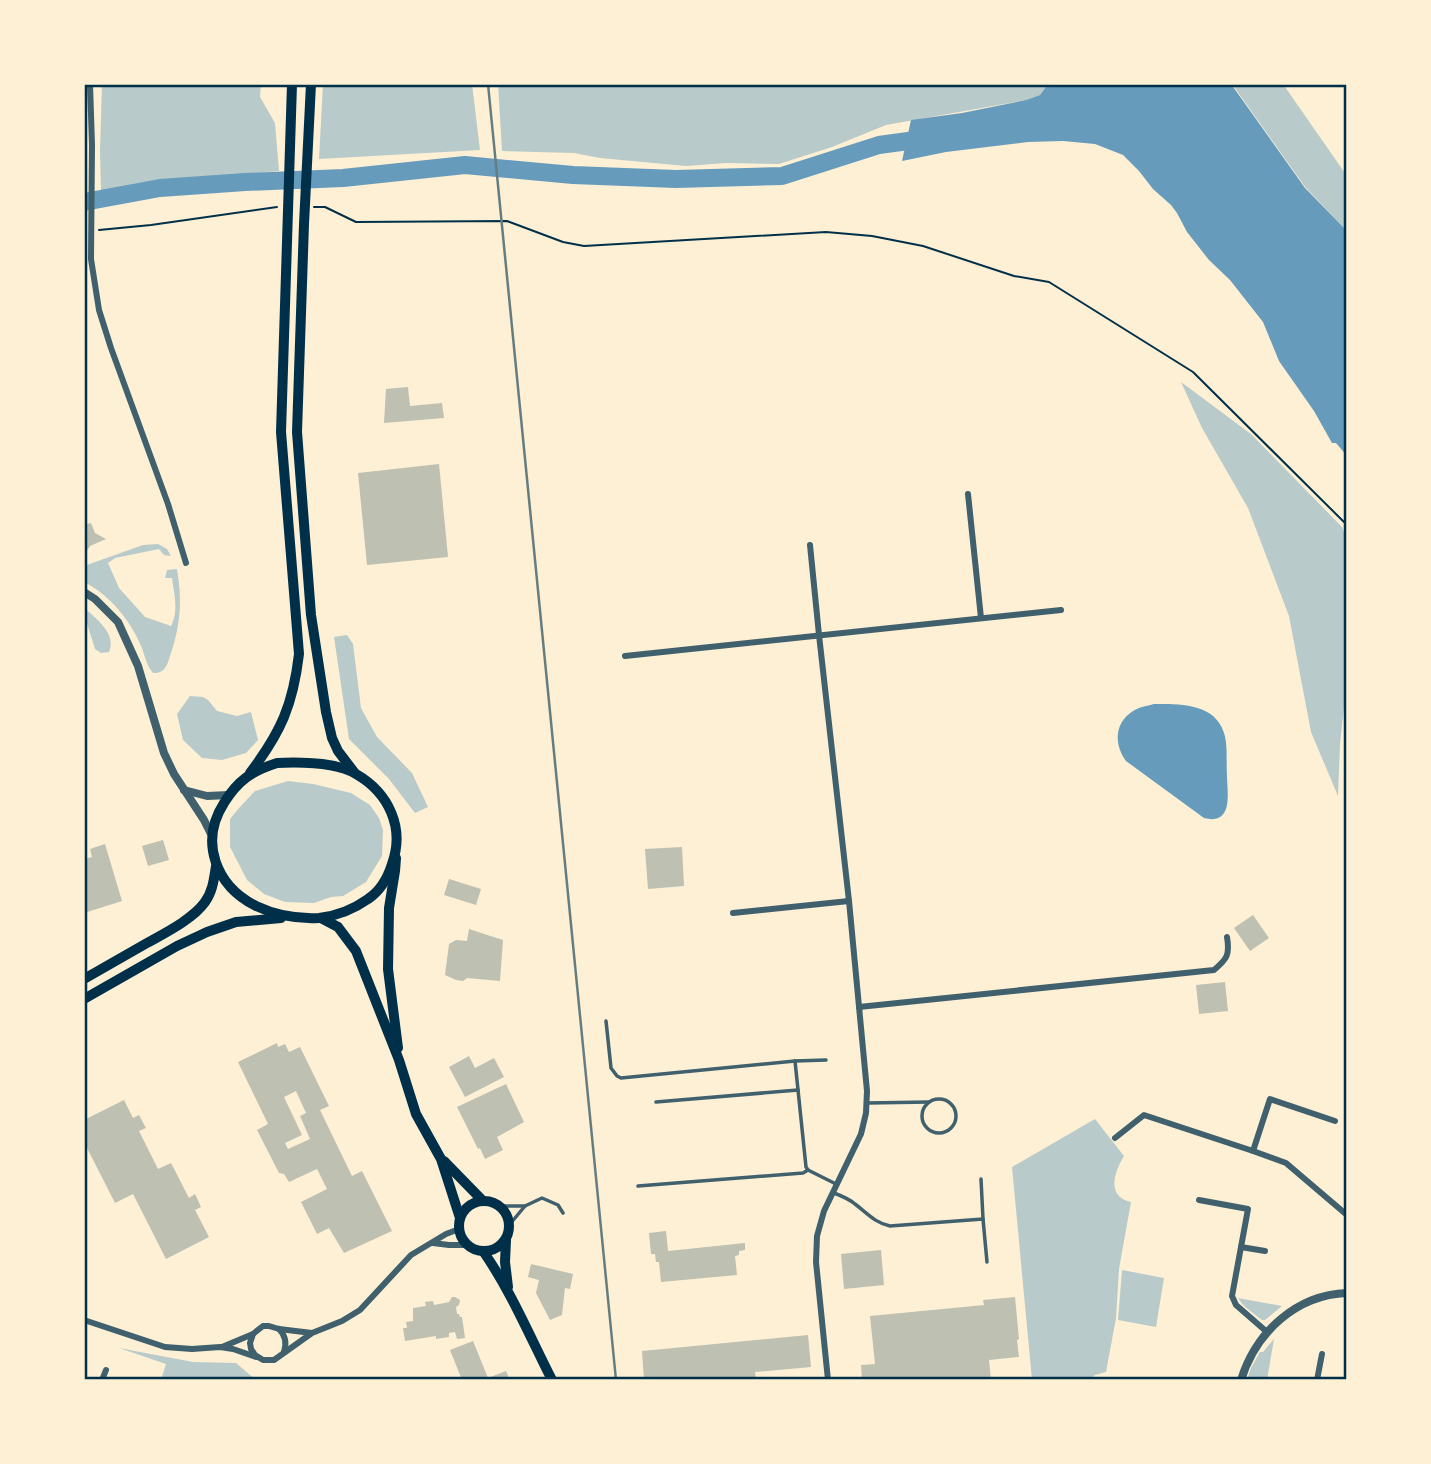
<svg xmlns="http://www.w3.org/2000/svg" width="1431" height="1464" font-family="'Archivo Narrow',sans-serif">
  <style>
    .green { fill: #b9caca }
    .water { fill: #669bbc }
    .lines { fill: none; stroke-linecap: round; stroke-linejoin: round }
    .river { stroke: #669bbc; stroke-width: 18 }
    .building { fill: #bec0b2; fill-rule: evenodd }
    .path { stroke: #003049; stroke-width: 2 }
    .service { stroke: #3f606c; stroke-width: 3.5 }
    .minor { stroke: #3f606c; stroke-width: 6 }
    .tertiary { stroke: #3f606c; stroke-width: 8 }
    .primary { stroke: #003049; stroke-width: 10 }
    .trunk { stroke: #003049; stroke-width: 10 }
    .rail { stroke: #657d81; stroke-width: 2.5 }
    .neatline { fill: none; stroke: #003049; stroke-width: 2.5 }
  </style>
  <rect width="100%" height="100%" fill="#fdf0d5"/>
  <g class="green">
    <path d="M102 84H261L260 97 275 123 279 171 101 191 100 151Z"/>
    <path d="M323 84H472L480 150 319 159Z"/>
    <path d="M498 84H1048L1040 95 1026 100 886 125 832 147 779 164 726 163 686 166 600 158 574 153 502 151Z"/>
    <path d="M1232 84H1283L1347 176V231L1306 188Z"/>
    <path d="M1181 382 1251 434 1342 527 1347 539V679L1340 744 1338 796 1311 732 1289 616 1248 508 1202 428Z"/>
    <path d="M158 544 167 549 171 556 164 555 159 549 115 558 108 563 119 588 145 617 171 626C179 611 174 594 172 578H165L167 570 177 569C182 598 181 622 172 650 168 661 167 674 153 673 147 666 145 657 142 648 131 621 110 595 84 582V566L143 545Z"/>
    <path d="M84 608C97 619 117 634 109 652L101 653 95 649 84 614Z"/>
    <path d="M347 635 353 644 361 708 377 737 412 773 428 807 415 813 389 779 349 739 334 637Z"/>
    <path d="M190 696 203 697 208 700 217 711 237 716 251 712 258 740 246 753 222 760 202 758 183 740 177 714Z"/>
    <path d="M288 781 313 784 351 793 370 805 379 818 383 830 382 856 366 882 343 896 331 897 314 903 285 902 264 894 247 880 230 847V819L239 808 255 791Z"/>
    <path d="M1095 1119 1124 1156C1114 1172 1106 1197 1131 1202L1119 1269 1116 1318 1106 1372 1095 1375 1089 1380H1032L1012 1167Z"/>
    <path d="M1122 1270 1164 1278 1156 1327 1118 1320Z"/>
    <path d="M1238 1298 1282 1306 1265 1320H1262L1244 1306Z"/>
    <path d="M1274 1339 1267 1380H1247L1251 1368 1260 1352H1263Z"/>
    <path d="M119 1348 193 1362 236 1363 256 1380H161L166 1364Z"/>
  </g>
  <g class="water">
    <path d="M1048 84H1231L1305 188 1347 231V456L1336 443H1332L1314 411 1279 361 1263 322 1230 280 1209 260 1187 232 1177 213 1171 205 1153 189 1139 171 1123 155 1095 144 1063 141 1028 142 946 152 902 161 911 120 962 113 1026 100 1040 95Z"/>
    <path d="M1154 704C1179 704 1215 703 1224 733 1228 745 1226 762 1227 776 1227 786 1230 804 1224 813 1219 820 1212 820 1204 818L1126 761C1114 745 1114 723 1133 711 1139 707 1147 706 1154 704Z"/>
  </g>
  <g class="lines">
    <path class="river" d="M84 202 160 188 245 182 343 178 465 165 573 175 676 179 782 176 879 145 930 138"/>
  </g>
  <g class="building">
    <path d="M408 387 410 406 442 403 444 418 384 423 386 389Z"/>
    <path d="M439 464 448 557 367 565 358 473Z"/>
    <path d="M91 523 95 533 106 539 90 546 84 555V525Z"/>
    <path d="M163 840 169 860 148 866 142 846Z"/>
    <path d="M105 844 122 901 84 913V859L92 857 90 849Z"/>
    <path d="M682 847 684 886 648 889 645 849Z"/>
    <path d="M449 879 481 889 476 905 444 895Z"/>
    <path d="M1253 915 1269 938 1250 951 1234 928Z"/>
    <path d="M469 929 503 940 500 981 467 978 463 981 456 980 445 975 449 944 456 940 467 941Z"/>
    <path d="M1225 982 1228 1011 1199 1014 1196 985Z"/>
    <path d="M277 1043 278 1047 285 1044 289 1052 300 1047 329 1106 320 1110 352 1176 362 1171 392 1231 344 1253 329 1228 317 1234 301 1202 327 1189 317 1169 289 1182 284 1174 279 1173 257 1130 268 1124 238 1062ZM296 1091 306 1113 300 1116 310 1139 288 1149 285 1143 302 1135 284 1097Z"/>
    <path d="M469 1056 475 1068 494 1058 504 1077 465 1097 449 1067Z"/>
    <path d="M506 1084 524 1122 497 1137 503 1150 485 1159 480 1148 478 1149 457 1107Z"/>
    <path d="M124 1100 133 1118 139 1115 146 1128 139 1131 158 1169 171 1163 189 1198 195 1194 201 1207 195 1210 209 1237 166 1259 133 1194 115 1203 84 1142V1120Z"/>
    <path d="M666 1231 668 1251 745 1243V1250L739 1251V1255L735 1256 737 1275 661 1282 659 1262H656L655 1254H651L649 1233Z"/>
    <path d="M881 1250 884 1285 844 1289 841 1254Z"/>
    <path d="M531 1264 573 1274 570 1289 565 1288 562 1315 550 1320 536 1293 539 1280 528 1277Z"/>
    <path d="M452 1297H455L460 1300 459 1305 456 1307 457 1314H459L460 1317H462L465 1338 457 1339 455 1332 449 1333V1337L436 1339V1336L405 1341 403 1328H407L406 1322 413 1321V1308L426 1306 425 1302 433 1301 434 1305 449 1302Z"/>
    <path d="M1015 1297 1019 1339 1017 1340 1019 1357 989 1360 991 1380H862L861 1365 875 1364 870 1316 984 1305 983 1300Z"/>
    <path d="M808 1335 811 1367 755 1372 756 1380H644L642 1351Z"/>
    <path d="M473 1341 488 1378 506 1371 509 1378 505 1380H462L450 1350Z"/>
  </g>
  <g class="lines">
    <g class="path">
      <path d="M314 207H325L356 222 507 221 563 242 584 246 826 232 872 236 923 246 1014 276 1049 282 1193 372 1347 525"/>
      <path d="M99 230 151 225 277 207"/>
      <path d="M1347 727 1345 746 1347 766"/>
    </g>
    <g class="service">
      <path d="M606 1021 611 1068 617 1076 621 1078 795 1061 806 1167 808 1170"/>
      <path d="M795 1061 826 1060"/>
      <circle cx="939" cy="1116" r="17"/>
      <path d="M656 1102 798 1090"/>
      <path d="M867 1103 929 1102"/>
      <path d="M638 1186 803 1173 808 1170 836 1184"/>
      <path d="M834 1193C842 1196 849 1199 855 1204 867 1213 875 1223 890 1226L983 1219 981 1179"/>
      <path d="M501 1206H525L542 1198 558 1205 563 1213"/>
      <path d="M983 1219 987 1262"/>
      <path d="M510 1224 525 1206"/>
    </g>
    <g class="minor">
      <path d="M90 84 92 145 91 259 99 310 111 348 168 504 186 563"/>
      <path d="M968 494 981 618"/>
      <path d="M810 545 819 635 849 901 867 1091 866 1113 861 1134 824 1211 817 1236 816 1262 828 1380"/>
      <path d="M625 656 1061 610"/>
      <path d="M733 913 849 901"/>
      <path d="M859 1007 1214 970C1227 959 1230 955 1227 937"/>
      <path d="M1115 1138 1144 1115 1253 1151 1286 1163 1347 1215"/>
      <path d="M1253 1151 1270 1099 1335 1121"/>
      <path d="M1199 1200 1248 1209 1232 1296 1236 1305 1267 1332"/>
      <path d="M433 1243 449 1245H468"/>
      <path d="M1241 1247 1265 1251"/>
      <path d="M84 1320 165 1347 192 1349 220 1347 233 1349 256 1357"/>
      <path d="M279 1329C286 1336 287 1343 284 1352"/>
      <path d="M312 1333 279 1329 269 1326H263L253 1334 250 1343 251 1349 255 1355 263 1360H274L312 1333 342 1321 360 1310 411 1255 446 1234 459 1229"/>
      <path d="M222 1347 253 1334"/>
      <path d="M102 1380 106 1370"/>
      <path d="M1317 1380 1322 1354"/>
    </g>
    <g class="tertiary">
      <path d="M84 592 95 599 118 622 138 666 164 753 174 774 204 820 212 836"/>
      <path d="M184 790 207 796 229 795"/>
      <path d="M1241 1380C1256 1332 1296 1295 1347 1293"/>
    </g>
    <g class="primary">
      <path d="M396 858 395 871 389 908 388 969 398 1048"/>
      <path d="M321 918 338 927 356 951 399 1060 416 1114 441 1159 460 1218"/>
      <path d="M444 1161 482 1200"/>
      <circle cx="484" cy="1226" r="25"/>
      <path d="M506 1240 505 1262 508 1287"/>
      <path d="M483 1251C511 1291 530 1337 552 1380"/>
    </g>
    <g class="trunk">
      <path d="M311 84 304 224 297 432 311 615 326 712 332 738 338 751 354 772"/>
      <path d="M277 763C300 762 336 762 356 774 389 793 405 828 392 864 388 877 380 891 368 899 354 909 336 916 319 918 298 919 275 915 256 906 216 886 199 842 224 803 238 780 252 771 277 763Z"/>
      <path d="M250 773C281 732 293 705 299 654L281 432 292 84"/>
      <path d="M84 979C105 967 126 955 147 943 165 933 193 919 205 902 213 891 214 878 216 866"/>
      <path d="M84 999 177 946 207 932 236 922 281 918"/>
    </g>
    <path class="rail" d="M488 84 616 1380"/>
  </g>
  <rect width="1431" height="1464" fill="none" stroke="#fdf0d5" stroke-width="172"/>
  <rect x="86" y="86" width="1259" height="1292" class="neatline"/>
</svg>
